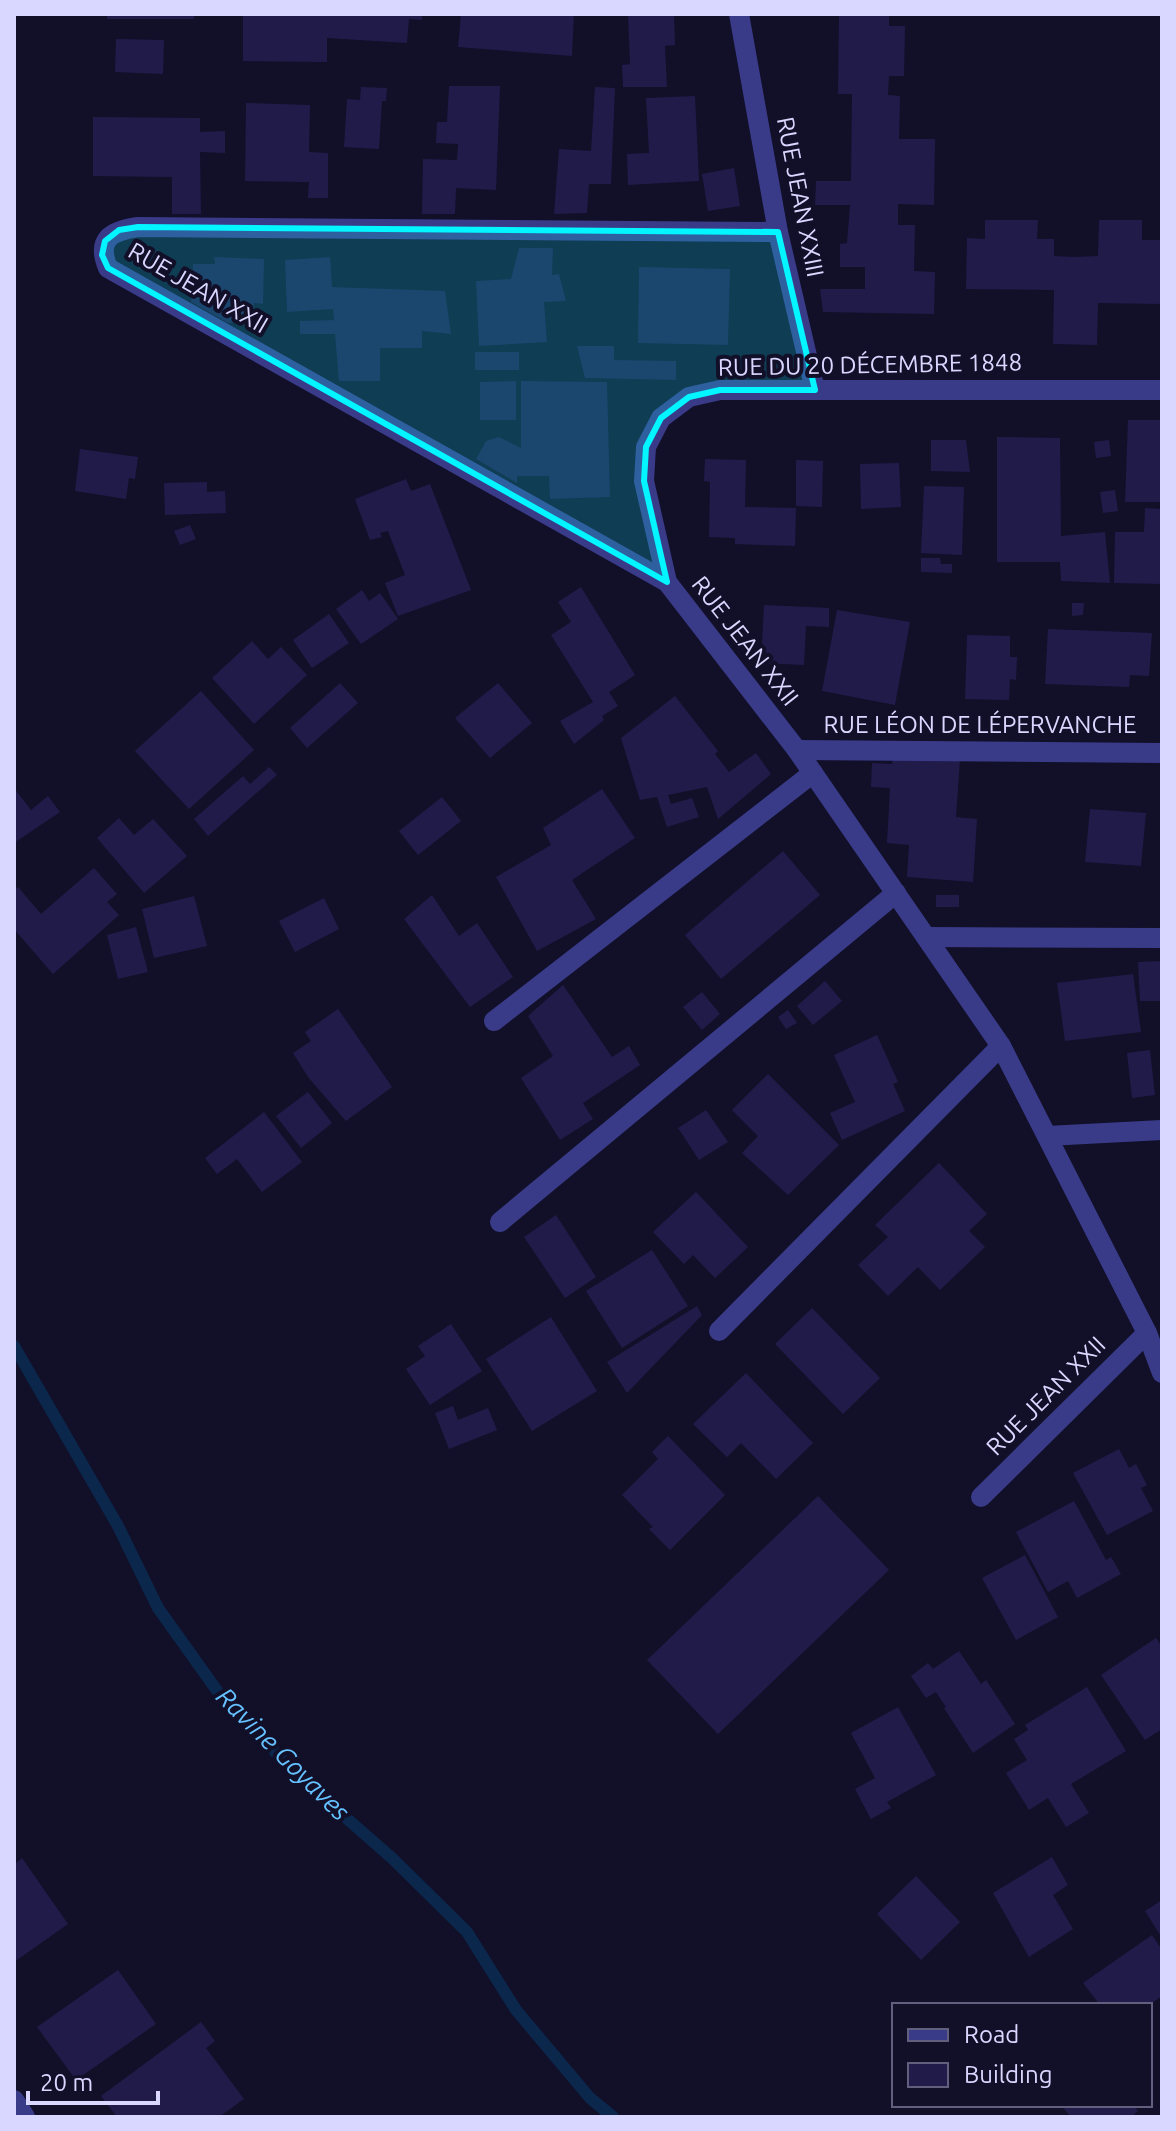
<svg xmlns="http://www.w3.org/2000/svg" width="1176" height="2131" font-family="Ubuntu,sans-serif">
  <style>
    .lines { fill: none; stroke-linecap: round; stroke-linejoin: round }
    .stream { stroke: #0b274c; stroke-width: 12 }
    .building { fill: #211b4a }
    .minor { stroke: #393b89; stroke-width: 20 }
    .marked { fill: #03f5ff; fill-opacity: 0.2; stroke: #03f5ff; stroke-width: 6; stroke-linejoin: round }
    .labels { text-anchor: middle; stroke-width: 8; stroke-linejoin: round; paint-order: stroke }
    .street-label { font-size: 24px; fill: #d9d7ff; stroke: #120f28 }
    .water-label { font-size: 26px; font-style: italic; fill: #65c1ff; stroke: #120f28 }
  </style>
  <rect width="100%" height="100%" fill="#120f28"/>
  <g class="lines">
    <path class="stream" d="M14 1346 118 1526 158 1608 223 1699 304 1781 393 1859 467 1932 516 2010 590 2098 613 2117"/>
  </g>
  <g class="building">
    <rect x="107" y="14" width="87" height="5"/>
    <path d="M243 14H422V20L409 19 407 43 327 38V62L243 61Z"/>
    <path d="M461 14H574L572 56 458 47Z"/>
    <path d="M628 14H674L675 45 665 46 667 87H623L622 65 630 64Z"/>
    <path d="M839 14H889V26H905L904 76H889L888 95 900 96 899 139H935L934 205 898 204V225H915L914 271 935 272 934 314 823 312 820 289H865V267H840V244L847 243 850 205H815L816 181H851L852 94H838Z"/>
    <path d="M116 39 164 40 163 74 115 72Z"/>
    <path d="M449 86H500L496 190 456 188 455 214H422L423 159 457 160 458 144 436 143 437 122H447Z"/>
    <path d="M361 87 387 88 386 101H382L379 149 344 147 347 99 360 100Z"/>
    <path d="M595 87 615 88 611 184H589L587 213 554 214 559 149 591 151Z"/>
    <path d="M695 96 699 181 628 185 627 154 649 153 646 98Z"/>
    <path d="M246 103 310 105 309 152 328 153V198H308L309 182 245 181Z"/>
    <path d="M93 117 200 118V132L225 131V153L200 152 201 214H172V177L93 176Z"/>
    <path d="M734 168 740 206 708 211 702 174Z"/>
    <path d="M985 220H1038L1037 239H1054V256L1075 257 1098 256 1099 220H1142V240H1162V304L1098 303 1097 345 1053 344 1054 290 966 289 967 238 985 239Z"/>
    <path d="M519 248H553L552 275 559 274 566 301 544 302 547 342 479 346 476 281 511 279Z"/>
    <path d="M214 257 264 259 263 304 254 303 253 322 228 323 191 302 193 264H215Z"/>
    <path d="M330 257 332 287 445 291 451 334 422 331V348H380V381H339L335 334H300V321L334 320 333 309 287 312 285 260Z"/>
    <path d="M639 267 730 269 728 345 638 343Z"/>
    <path d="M577 346H614V360L676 361V380L585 378Z"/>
    <rect x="475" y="352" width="44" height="18"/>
    <path d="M516 381V420H480V382Z"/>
    <path d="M521 381 607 382 610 497 550 499 549 476H517V483L476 459 486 441 499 437 521 448Z"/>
    <path d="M1128 420H1162V502H1125Z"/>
    <path d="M997 437 1060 438 1061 536 1105 532 1110 583 1061 581 1060 562H997Z"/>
    <path d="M931 440H966L970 472 931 471Z"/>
    <path d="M1109 440 1111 456 1096 458 1094 442Z"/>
    <path d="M80 449 138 457 135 479 129 478 126 499 75 491Z"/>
    <path d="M705 459 746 460 745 507 796 508 795 546 735 544V538L709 537 710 482 704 481Z"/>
    <path d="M796 460 823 461 822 507 796 506Z"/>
    <path d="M899 463 901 507 861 509 860 464Z"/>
    <path d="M406 479 411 491 430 484 471 590 398 616 385 583 405 575 388 531 380 533 382 537 370 540 355 499Z"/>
    <path d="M207 482V492L225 491 226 513 165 515 164 483Z"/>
    <path d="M924 486 964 487 962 555 921 553Z"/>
    <path d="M1115 490 1118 511 1103 513 1100 492Z"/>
    <path d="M1145 508 1162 509V584L1114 583 1115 532H1144Z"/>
    <path d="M190 525 196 539 180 545 174 531Z"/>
    <path d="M921 558H940L941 564H952V573L921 572Z"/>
    <path d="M581 587 635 675 609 692 618 706 602 716 604 720 574 744 560 721 593 702 551 635 571 622 558 602Z"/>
    <path d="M362 590 369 601 380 593 398 619 361 644 336 609Z"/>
    <path d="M1072 603H1084L1083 615 1072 616Z"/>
    <path d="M764 605 829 608V627L806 626 804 665 761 663Z"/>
    <path d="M837 610 910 622 895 705 822 691Z"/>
    <path d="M329 614 349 643 312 668 293 640Z"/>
    <path d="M1048 629 1152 633 1149 676 1130 675 1129 687 1045 684Z"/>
    <path d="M967 635 1010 636V657H1017L1016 680 1010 679 1009 700 965 699Z"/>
    <path d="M252 641 268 659 281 647 307 675 254 724 212 678Z"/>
    <path d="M340 683 358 703 307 748 290 728Z"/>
    <path d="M498 683 532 723 490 758 455 718Z"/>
    <path d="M201 691 254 750 189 809 135 751Z"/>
    <path d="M675 696 718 751 715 754 729 772 756 753 771 774 718 819 707 787 668 795 671 804 692 798 699 817 667 827 657 797 640 800 621 738Z"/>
    <path d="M893 756 960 759 956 817 977 819 973 882 907 877 909 845 887 843 890 788 871 787 872 763 892 764Z"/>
    <path d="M269 767 277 775 208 836 194 819 243 776 250 784Z"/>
    <path d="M14 788 31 810 48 796 60 812 14 843Z"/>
    <path d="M602 789 635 838 572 880 596 919 537 951 496 877 551 845 543 828Z"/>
    <path d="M442 797 461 821 418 855 399 831Z"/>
    <path d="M1090 809 1146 813 1141 866 1085 862Z"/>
    <path d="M119 818 134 835 153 819 187 856 144 893 97 838Z"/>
    <path d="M783 851 820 895 721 979 685 935Z"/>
    <path d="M94 868 117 894 107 902 119 915 53 974 14 929V890L18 887 41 914Z"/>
    <path d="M432 895 459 936 477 923 513 977 470 1007 404 919Z"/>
    <rect x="936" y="895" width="23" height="12"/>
    <path d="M194 896 207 946 154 958 142 909Z"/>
    <path d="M324 898 339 929 295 952 279 921Z"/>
    <path d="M136 927 148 972 118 979 107 935Z"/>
    <path d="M1162 961V1001H1140L1138 962Z"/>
    <path d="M1133 974 1141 1032 1065 1041 1057 983Z"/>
    <path d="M825 981 842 1001 813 1025 797 1006Z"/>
    <path d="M563 985 612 1057 629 1046 640 1065 583 1103 593 1119 560 1140 521 1078 553 1056 528 1016Z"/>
    <path d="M702 992 720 1014 702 1030 683 1007Z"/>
    <path d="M338 1009 392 1087 346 1121 308 1077 293 1053 311 1041 305 1032Z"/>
    <path d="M788 1010 797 1023 786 1029 778 1017Z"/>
    <path d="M877 1035 898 1082 893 1084 905 1111 842 1140 830 1113 855 1102 834 1055Z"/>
    <path d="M1150 1050 1155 1095 1132 1098 1127 1053Z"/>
    <path d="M768 1074 839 1145 788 1195 742 1153 758 1136 732 1110Z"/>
    <path d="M308 1092 332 1123 301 1148 276 1116Z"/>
    <path d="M706 1110 728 1142 699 1160 678 1128Z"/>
    <path d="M264 1112 302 1162 262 1192 237 1159 217 1174 205 1158Z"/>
    <path d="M939 1163 987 1214 969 1231 985 1247 940 1290 918 1267 888 1296 858 1265 888 1237 875 1225Z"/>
    <path d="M696 1192 748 1247 715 1278 693 1255 684 1264 653 1232Z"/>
    <path d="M556 1215 596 1277 565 1298 524 1237Z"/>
    <path d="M652 1250 688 1306 622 1348 586 1291Z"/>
    <path d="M697 1306 702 1315 627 1393 607 1362Z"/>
    <path d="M812 1308 880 1378 843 1414 775 1344Z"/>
    <path d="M551 1317 597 1391 532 1431 486 1359Z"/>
    <path d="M451 1324 482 1371 430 1405 406 1369 425 1356 418 1346Z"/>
    <path d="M746 1373 813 1443 776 1479 741 1443 727 1457 693 1424Z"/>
    <path d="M453 1406 458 1420 488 1408 497 1430 449 1449 435 1413Z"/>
    <path d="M668 1436 725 1495 670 1550 649 1529 653 1527 622 1495 658 1459 652 1452Z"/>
    <path d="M1119 1449 1129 1468 1136 1464 1147 1485 1141 1488 1153 1511 1107 1535 1073 1473Z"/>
    <path d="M818 1496 889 1570 718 1734 647 1660Z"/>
    <path d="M1074 1501 1106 1560 1111 1557 1121 1574 1077 1598 1068 1581 1048 1592 1016 1532Z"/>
    <path d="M1025 1555 1058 1617 1016 1640 982 1578Z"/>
    <path d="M1156 1638 1162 1647V1729L1145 1740 1101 1675Z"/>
    <path d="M959 1651 981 1684 986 1680 1015 1724 973 1753 944 1708 946 1707 936 1692 926 1698 911 1676 928 1663 933 1669Z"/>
    <path d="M1087 1687 1126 1751 1071 1784 1089 1813 1066 1827 1048 1798 1029 1810 1006 1773 1027 1760 1014 1739 1028 1730 1025 1725Z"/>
    <path d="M898 1707 936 1775 887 1802 891 1808 871 1819 855 1789 875 1778 851 1733Z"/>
    <path d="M1052 1857 1068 1885 1053 1895 1073 1929 1029 1957 993 1893Z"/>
    <path d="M22 1858 68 1924 14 1962V1865Z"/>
    <path d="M916 1876 960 1922 921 1960 877 1914Z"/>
    <path d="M1162 1900V1938L1145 1911Z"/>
    <path d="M1152 1935 1162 1950V1996L1149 2005H1100L1083 1983Z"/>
    <path d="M118 1970 156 2024 76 2080 37 2027Z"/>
    <path d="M201 2022 215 2041 206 2048 244 2099 219 2117H117L101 2096Z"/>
    <path d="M1066 2105H1133L1138 2111 1131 2117H1071L1064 2109Z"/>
  </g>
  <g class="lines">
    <g class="minor">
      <path d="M739 14 778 232 815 390"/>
      <path d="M778 232 138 227C111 231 96 239 108 268L667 582 797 750 1001 1046 1147 1333 1162 1373"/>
      <path d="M667 582 644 481 646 447 661 418 689 397 720 390H1162"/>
      <path d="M797 750 1162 753"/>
      <path d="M926 937 1162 938"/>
      <path d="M494 1021 813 773"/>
      <path d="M1047 1136 1162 1130"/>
      <path d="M500 1222 896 893"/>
      <path d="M719 1331 1001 1046"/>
      <path d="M981 1497 1147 1333"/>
      <path d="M14 2100 25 2117"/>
    </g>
  </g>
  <path class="marked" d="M138 227 778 232 815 390H720L689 397 661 418 646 447 644 481 667 582 108 268 102 255 105 241 119 230Z"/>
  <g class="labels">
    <g class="street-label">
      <text transform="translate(800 197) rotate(79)" y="8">RUE JEAN XXIII</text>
      <text transform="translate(198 288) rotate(30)" y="8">RUE JEAN XXII</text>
      <text transform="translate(870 365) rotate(-1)" y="8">RUE DU 20 DÉCEMBRE 1848</text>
      <text transform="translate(745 641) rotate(52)" y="8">RUE JEAN XXII</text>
      <text x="980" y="733">RUE LÉON DE LÉPERVANCHE</text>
      <text transform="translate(1046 1396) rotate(-45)" y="8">RUE JEAN XXII</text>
    </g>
    <g class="water-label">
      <text transform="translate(283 1754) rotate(45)" y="9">Ravine Goyaves</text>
    </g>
  </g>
  <rect width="1176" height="2131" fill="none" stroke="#d9d7ff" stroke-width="32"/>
  <rect x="892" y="2003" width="260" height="104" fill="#120f28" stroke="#625f7e" stroke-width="2"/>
  <rect x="908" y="2029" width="40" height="12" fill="#393b89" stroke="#625f7e" stroke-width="2"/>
  <text x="964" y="2043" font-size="24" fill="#d9d7ff">Road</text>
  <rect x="908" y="2063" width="40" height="24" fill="#211b4a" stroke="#625f7e" stroke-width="2"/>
  <text x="964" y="2083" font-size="24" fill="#d9d7ff">Building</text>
  <path d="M28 2091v12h130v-12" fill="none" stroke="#d9d7ff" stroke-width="4"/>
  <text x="40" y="2091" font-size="24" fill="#d9d7ff" stroke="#120f28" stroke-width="6" paint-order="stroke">20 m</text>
</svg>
